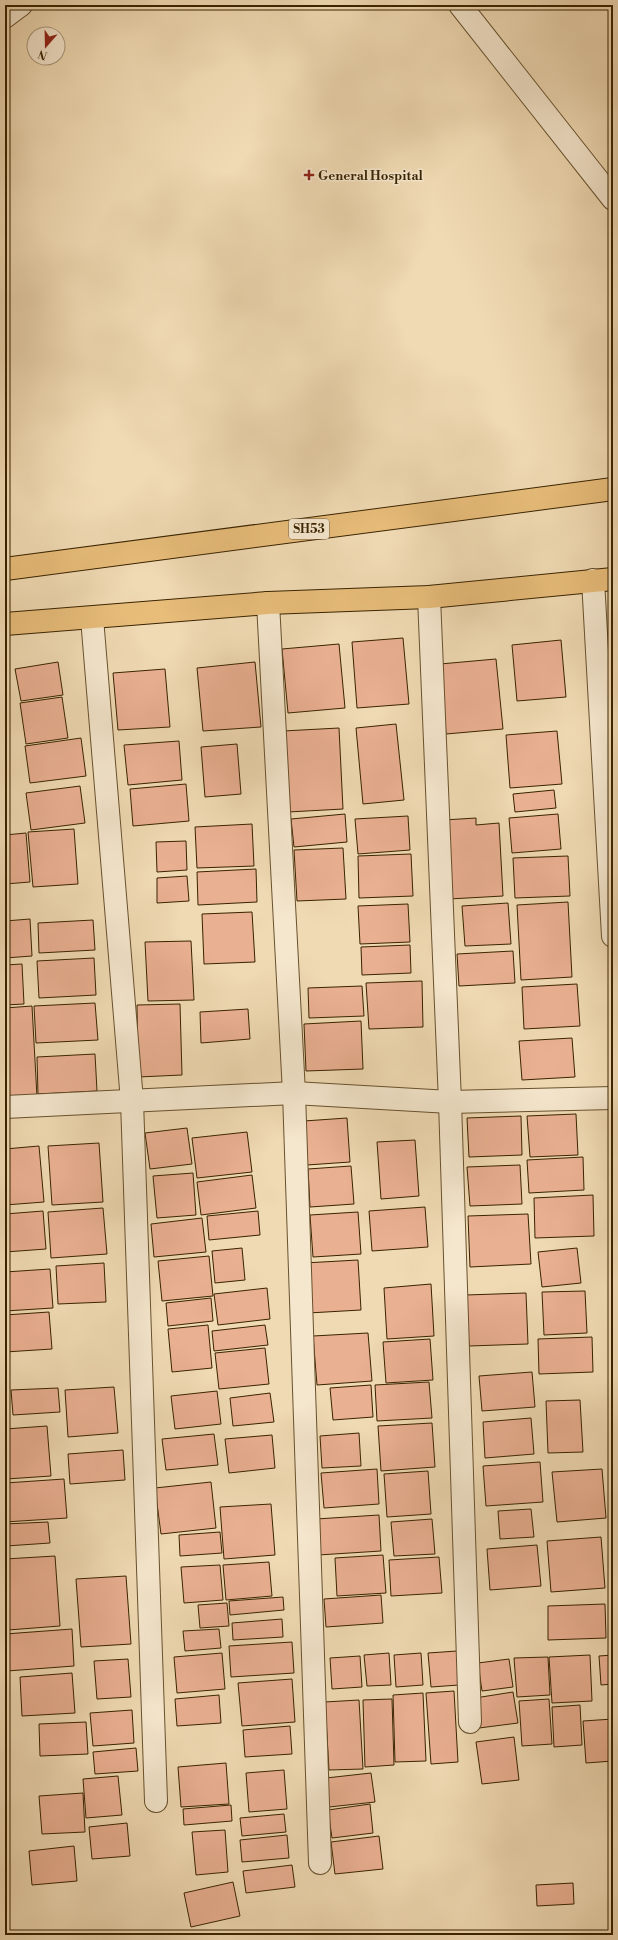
<svg xmlns="http://www.w3.org/2000/svg" width="618" height="1940" font-family="'Libre Bodoni',serif">
  <style>
    .building { fill: #eab092; stroke: #392300 }
    .lines { fill: none; stroke-linecap: round; stroke-linejoin: round }
    .minor-casing { stroke: #67512d; stroke-width: 24 }
    .major-casing { stroke: #392300; stroke-width: 24 }
    .minor { stroke: #f5e7ce; stroke-width: 22 }
    .major { stroke: #e8bd7a; stroke-width: 22 }
    .poi-dot { fill: #8f2418; stroke: #f5e7ce; stroke-width: 1.5 }
    .labels { text-anchor: middle; stroke-width: 3; stroke-linejoin: round; paint-order: stroke }
    .shield { fill: #f5e7ce; stroke: #715e3e; stroke-width: 1 }
    .shield-label { font-size: 12px; font-weight: bold; fill: #392300 }
    .poi-label { font-size: 13px; font-weight: bold; fill: #392300; stroke: #f5e7ce; text-anchor: start }
  </style>
  <rect width="100%" height="100%" fill="#f0dab3"/>
  <filter id="stains"><feTurbulence type="fractalNoise" baseFrequency=".005" numOctaves="4"/><feColorMatrix values="0 0 0 0 .2 0 0 0 0 .09 0 0 0 0 .02 0 0 0 .5 -.17"/></filter>
  <radialGradient id="worn" r=".72"><stop offset=".6" stop-color="#630" stop-opacity="0"/><stop offset="1" stop-color="#630" stop-opacity=".3"/></radialGradient>
  <g class="building">
    <path d="M403 638 409 704 357 708 352 642Z"/>
    <path d="M561 640 566 697 517 701 512 645Z"/>
    <path d="M339 644 345 708 288 713 282 649Z"/>
    <path d="M496 659 503 729 446 734 440 664Z"/>
    <path d="M58 662 63 695 21 701 15 669Z"/>
    <path d="M255 662 261 727 203 731 197 668Z"/>
    <path d="M165 669 170 727 118 730 113 673Z"/>
    <path d="M62 697 68 738 26 744 20 703Z"/>
    <path d="M396 724 404 800 363 804 356 728Z"/>
    <path d="M339 728 343 809 288 812 283 731Z"/>
    <path d="M557 731 562 784 510 788 506 735Z"/>
    <path d="M81 738 86 776 30 783 25 746Z"/>
    <path d="M179 741 182 780 128 785 124 745Z"/>
    <path d="M237 744 241 794 205 797 201 747Z"/>
    <path d="M186 784 189 821 133 826 130 789Z"/>
    <path d="M80 786 85 823 31 830 26 793Z"/>
    <path d="M554 790 556 808 515 812 513 794Z"/>
    <path d="M345 814 347 842 294 847 291 819Z"/>
    <path d="M558 814 561 849 512 853 509 818Z"/>
    <path d="M408 816 410 850 358 854 355 819Z"/>
    <path d="M476 818V825L499 823 503 896 449 899 444 820Z"/>
    <path d="M252 824 254 866 197 868 195 827Z"/>
    <path d="M74 829 78 884 33 887 28 832Z"/>
    <path d="M26 833 30 882 5 884V835Z"/>
    <path d="M186 841 187 870 157 872 156 842Z"/>
    <path d="M343 848 346 899 297 901 294 850Z"/>
    <path d="M411 854 413 896 359 898 358 856Z"/>
    <path d="M568 856 570 896 515 898 513 858Z"/>
    <path d="M256 869 257 902 198 905 197 872Z"/>
    <path d="M187 876 189 901 157 903V878Z"/>
    <path d="M568 902 572 977 521 980 517 905Z"/>
    <path d="M508 903 511 944 465 946 462 906Z"/>
    <path d="M408 904 410 942 360 944 358 906Z"/>
    <path d="M252 912 255 962 204 964 202 914Z"/>
    <path d="M30 919 32 956 5 958V921Z"/>
    <path d="M93 920 95 950 39 953 38 923Z"/>
    <path d="M191 941 194 1000 148 1001 145 942Z"/>
    <path d="M410 945 411 973 362 975 361 947Z"/>
    <path d="M513 951 515 983 459 986 457 954Z"/>
    <path d="M94 958 96 995 39 998 37 961Z"/>
    <path d="M22 964 24 1004 5 1005V965Z"/>
    <path d="M422 981 423 1027 369 1029 366 983Z"/>
    <path d="M577 984 580 1026 524 1029 522 987Z"/>
    <path d="M362 986 364 1016 309 1018 308 988Z"/>
    <path d="M95 1003 98 1040 36 1043 34 1006Z"/>
    <path d="M180 1004 182 1075 138 1077 137 1005Z"/>
    <path d="M32 1006 37 1097 5 1099V1008Z"/>
    <path d="M248 1009 250 1039 201 1043 200 1012Z"/>
    <path d="M361 1021 363 1069 306 1071 304 1024Z"/>
    <path d="M572 1038 575 1077 522 1080 519 1041Z"/>
    <path d="M95 1054 97 1091 38 1094 37 1057Z"/>
    <path d="M576 1114 578 1155 530 1157 527 1116Z"/>
    <path d="M521 1116 522 1155 469 1157 467 1118Z"/>
    <path d="M347 1118 350 1162 307 1165 304 1121Z"/>
    <path d="M187 1128 192 1164 150 1169 145 1133Z"/>
    <path d="M247 1132 252 1172 197 1178 192 1138Z"/>
    <path d="M415 1140 419 1196 381 1199 377 1142Z"/>
    <path d="M99 1143 103 1202 52 1205 48 1146Z"/>
    <path d="M39 1146 44 1202 5 1205V1149Z"/>
    <path d="M583 1157 584 1190 529 1193 527 1160Z"/>
    <path d="M520 1165 522 1204 470 1206 467 1167Z"/>
    <path d="M351 1166 354 1204 310 1207 308 1169Z"/>
    <path d="M193 1173 196 1215 157 1218 153 1176Z"/>
    <path d="M252 1175 256 1208 201 1215 197 1182Z"/>
    <path d="M593 1195 594 1236 535 1238 534 1198Z"/>
    <path d="M425 1207 428 1247 372 1251 369 1211Z"/>
    <path d="M103 1208 107 1254 51 1258 48 1212Z"/>
    <path d="M43 1211 46 1249 5 1252V1214Z"/>
    <path d="M258 1211 260 1235 209 1240 207 1216Z"/>
    <path d="M358 1212 361 1254 313 1257 310 1215Z"/>
    <path d="M528 1214 531 1264 470 1267 468 1216Z"/>
    <path d="M202 1218 206 1252 154 1257 151 1224Z"/>
    <path d="M242 1248 245 1280 215 1283 212 1251Z"/>
    <path d="M577 1248 581 1283 542 1287 538 1252Z"/>
    <path d="M209 1256 213 1296 162 1301 158 1261Z"/>
    <path d="M358 1260 361 1310 308 1313 304 1263Z"/>
    <path d="M104 1263 106 1302 58 1304 56 1266Z"/>
    <path d="M50 1269 53 1308 5 1311V1272Z"/>
    <path d="M431 1284 434 1336 387 1339 384 1288Z"/>
    <path d="M267 1288 270 1319 218 1325 214 1294Z"/>
    <path d="M585 1291 587 1333 544 1335 542 1292Z"/>
    <path d="M526 1293 528 1344 469 1346 466 1295Z"/>
    <path d="M211 1298 213 1321 168 1326 166 1303Z"/>
    <path d="M49 1312 52 1349 5 1352V1315Z"/>
    <path d="M208 1325 212 1368 172 1372 168 1329Z"/>
    <path d="M265 1325 268 1345 214 1351 212 1331Z"/>
    <path d="M368 1333 372 1381 317 1385 313 1336Z"/>
    <path d="M592 1337 593 1372 539 1374 538 1339Z"/>
    <path d="M430 1339 433 1380 386 1383 383 1342Z"/>
    <path d="M265 1348 269 1384 219 1389 215 1353Z"/>
    <path d="M532 1372 535 1407 482 1411 479 1376Z"/>
    <path d="M429 1382 432 1418 377 1421 375 1385Z"/>
    <path d="M371 1385 373 1417 333 1420 330 1388Z"/>
    <path d="M114 1387 118 1433 68 1437 65 1390Z"/>
    <path d="M58 1388 60 1412 13 1415 11 1390Z"/>
    <path d="M217 1391 221 1424 175 1429 171 1396Z"/>
    <path d="M270 1393 274 1422 233 1426 230 1398Z"/>
    <path d="M580 1400 583 1452 548 1453 546 1401Z"/>
    <path d="M531 1418 534 1454 485 1458 483 1422Z"/>
    <path d="M432 1423 435 1467 381 1471 378 1426Z"/>
    <path d="M47 1426 51 1476 6 1479 5 1429Z"/>
    <path d="M359 1433 361 1466 322 1468 320 1436Z"/>
    <path d="M214 1434 218 1465 166 1470 162 1439Z"/>
    <path d="M272 1435 275 1468 229 1473 225 1439Z"/>
    <path d="M123 1450 125 1480 70 1484 68 1454Z"/>
    <path d="M540 1462 543 1502 486 1506 483 1466Z"/>
    <path d="M377 1469 379 1504 324 1508 321 1473Z"/>
    <path d="M602 1469 606 1518 557 1522 552 1472Z"/>
    <path d="M428 1471 431 1514 387 1517 384 1474Z"/>
    <path d="M64 1479 67 1518 5 1522V1483Z"/>
    <path d="M211 1482 216 1528 161 1534 155 1488Z"/>
    <path d="M271 1504 275 1555 224 1559 220 1507Z"/>
    <path d="M531 1509 534 1537 500 1539 498 1511Z"/>
    <path d="M379 1515 381 1551 318 1555 316 1519Z"/>
    <path d="M432 1519 435 1554 394 1556 391 1522Z"/>
    <path d="M48 1522 50 1543 6 1546 5 1524Z"/>
    <path d="M220 1532 222 1553 180 1556 179 1535Z"/>
    <path d="M601 1537 605 1588 551 1592 547 1541Z"/>
    <path d="M537 1545 541 1586 490 1590 487 1549Z"/>
    <path d="M383 1555 386 1593 337 1596 335 1558Z"/>
    <path d="M55 1556 60 1626 8 1630 5 1559Z"/>
    <path d="M439 1557 442 1593 391 1596 389 1560Z"/>
    <path d="M269 1562 272 1596 226 1600 223 1565Z"/>
    <path d="M220 1565 223 1600 184 1603 181 1567Z"/>
    <path d="M126 1576 131 1644 81 1647 76 1579Z"/>
    <path d="M381 1595 383 1623 326 1627 324 1599Z"/>
    <path d="M283 1597 284 1610 230 1615 229 1601Z"/>
    <path d="M227 1603 229 1626 200 1628 198 1605Z"/>
    <path d="M605 1604 606 1638 548 1640V1606Z"/>
    <path d="M282 1619 283 1637 233 1640 232 1623Z"/>
    <path d="M72 1629 74 1666 7 1671 5 1634Z"/>
    <path d="M219 1629 221 1648 185 1651 183 1631Z"/>
    <path d="M292 1642 294 1673 231 1677 229 1646Z"/>
    <path d="M457 1651 459 1685 431 1687 428 1653Z"/>
    <path d="M222 1653 225 1689 177 1693 174 1657Z"/>
    <path d="M389 1653 391 1685 367 1686 364 1655Z"/>
    <path d="M421 1653 423 1685 396 1687 394 1655Z"/>
    <path d="M590 1655 592 1701 552 1703 549 1657Z"/>
    <path d="M613 1655V1684L601 1685 599 1656Z"/>
    <path d="M360 1656 362 1687 332 1689 330 1658Z"/>
    <path d="M548 1657 550 1695 517 1697 514 1658Z"/>
    <path d="M128 1659 131 1697 97 1699 94 1661Z"/>
    <path d="M509 1659 513 1687 482 1691 478 1663Z"/>
    <path d="M72 1673 75 1713 22 1716 20 1677Z"/>
    <path d="M292 1679 295 1722 242 1726 238 1683Z"/>
    <path d="M454 1691 458 1762 431 1764 426 1693Z"/>
    <path d="M513 1692 518 1723 479 1728 475 1698Z"/>
    <path d="M423 1693 426 1761 395 1762 393 1695Z"/>
    <path d="M219 1695 221 1723 177 1726 175 1699Z"/>
    <path d="M392 1699 394 1765 365 1767 363 1700Z"/>
    <path d="M549 1699 552 1744 522 1746 519 1701Z"/>
    <path d="M359 1700 363 1769 329 1770 325 1702Z"/>
    <path d="M580 1705 582 1745 554 1747 552 1707Z"/>
    <path d="M132 1710 134 1743 93 1746 90 1713Z"/>
    <path d="M613 1719V1761L586 1763 583 1721Z"/>
    <path d="M86 1722 88 1754 40 1756 39 1724Z"/>
    <path d="M290 1726 292 1754 245 1757 243 1730Z"/>
    <path d="M514 1737 519 1780 482 1784 476 1742Z"/>
    <path d="M136 1748 138 1771 95 1774 93 1752Z"/>
    <path d="M226 1763 229 1804 181 1807 178 1767Z"/>
    <path d="M284 1770 287 1809 249 1812 246 1773Z"/>
    <path d="M371 1773 375 1802 329 1807 326 1778Z"/>
    <path d="M118 1776 122 1815 86 1818 83 1779Z"/>
    <path d="M83 1793 85 1832 42 1834 39 1796Z"/>
    <path d="M370 1804 373 1833 332 1838 328 1810Z"/>
    <path d="M231 1805 232 1821 184 1825 183 1809Z"/>
    <path d="M284 1814 286 1832 242 1836 240 1818Z"/>
    <path d="M127 1823 130 1856 92 1859 89 1827Z"/>
    <path d="M225 1830 228 1872 196 1875 192 1832Z"/>
    <path d="M287 1835 289 1858 242 1862 240 1840Z"/>
    <path d="M379 1836 383 1869 335 1874 331 1842Z"/>
    <path d="M74 1846 77 1881 32 1885 29 1851Z"/>
    <path d="M292 1865 295 1887 246 1893 243 1871Z"/>
    <path d="M233 1882 240 1916 191 1927 184 1893Z"/>
    <path d="M573 1883 574 1904 537 1906 536 1885Z"/>
  </g>
  <g class="lines">
    <g class="minor-casing">
      <g id="minor">
        <path d="M460 5 613 199"/>
        <path d="M5 17 21 5"/>
        <path d="M593 580 613 936"/>
        <path d="M429 597 450 1102 470 1722"/>
        <path d="M268 603 294 1093 320 1863"/>
        <path d="M92 618 132 1101 156 1801"/>
        <path d="M5 1107 294 1093 450 1102 613 1098"/>
      </g>
    </g>
    <g class="major-casing">
      <g id="major">
        <path d="M5 569 613 489"/>
        <path d="M5 624 268 603 429 597 613 579"/>
      </g>
    </g>
    <use href="#minor" class="minor"/>
    <use href="#major" class="major"/>
  </g>
  <path class="poi-dot" d="M307 169h4v4h4v4h-4v4h-4v-4h-4v-4h4z"/>
  <g class="labels">
    <rect class="shield" x="289" y="519" width="40" height="20" rx="3"/>
    <g class="shield-label">
      <text x="309" y="533">SH53</text>
    </g>
    <g class="poi-label">
      <text x="318" y="180">General Hospital</text>
    </g>
  </g>
  <rect width="618" height="1940" fill="none" stroke="#f0dab3" stroke-width="20"/>
  <rect x="6" y="6" width="606" height="1928" fill="none" stroke="#392300" stroke-width="2"/>
  <rect x="10" y="10" width="598" height="1920" fill="none" stroke="#392300"/>
  <g transform="translate(46 46) rotate(200)"><circle r="19" fill="#f5e7ce" stroke="#aa997c"/>
  <path d="M0-3L7 15L0 10L-7 15Z" fill="#8f2418"/>
  <text y="-6" font-size="11" font-weight="bold" text-anchor="middle" fill="#392300">N</text>
  </g>
  <rect width="100%" height="100%" filter="url(#stains)"/>
  <rect width="100%" height="100%" fill="url(#worn)"/>
</svg>
